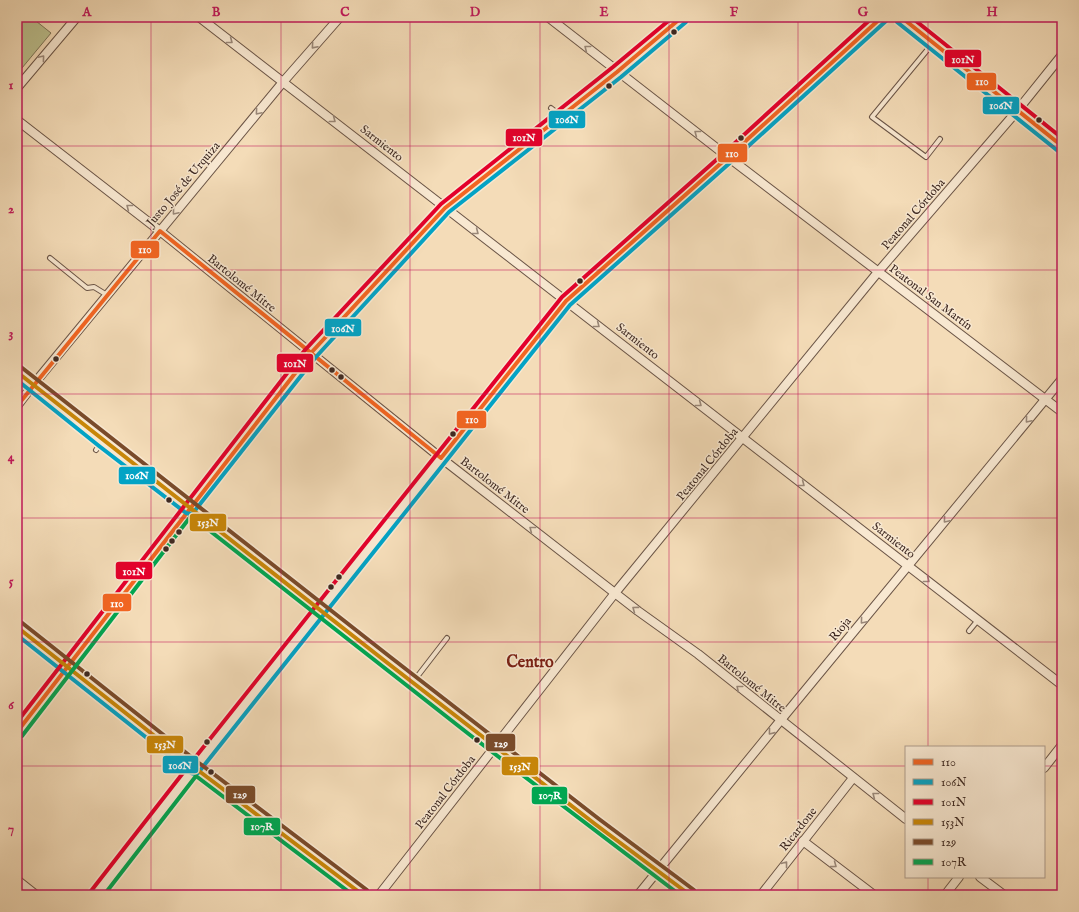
<svg xmlns="http://www.w3.org/2000/svg" width="1079" height="912" font-family="'IM FELL English',serif">
  <style>
    .green { fill: #bcc08e; stroke: #7c7458 }
    .lines { fill: none; stroke-linecap: round; stroke-linejoin: round }
    .lane-casing { stroke: #6b5547; stroke-width: 6 }
    .street-casing { stroke: #6b5547; stroke-width: 10 }
    .secondary-casing { stroke: #3d2821; stroke-width: 13 }
    .lane { stroke: #f8e8d1; stroke-width: 4 }
    .street { stroke: #f8e8d1; stroke-width: 8 }
    .secondary { stroke: #f8e8d1; stroke-width: 11 }
    .bus-1-casing { stroke: #f8e8d1; stroke-width: 7 }
    .bus-2-casing { stroke: #f8e8d1; stroke-width: 7 }
    .bus-3-casing { stroke: #f8e8d1; stroke-width: 7 }
    .bus-4-casing { stroke: #f8e8d1; stroke-width: 7 }
    .bus-5-casing { stroke: #f8e8d1; stroke-width: 7 }
    .bus-6-casing { stroke: #f8e8d1; stroke-width: 7 }
    .bus-1 { stroke: #f26522; stroke-width: 4 }
    .bus-2 { stroke: #03a3c5; stroke-width: 4 }
    .bus-3 { stroke: #e4002b; stroke-width: 4 }
    .bus-4 { stroke: #c88608; stroke-width: 4 }
    .bus-5 { stroke: #7a4b2a; stroke-width: 4 }
    .bus-6 { stroke: #00a651; stroke-width: 4 }
    .oneway { stroke: #9a8879 }
    .grid { fill: none; stroke: #c2185b; stroke-width: 1; stroke-opacity: 0.55 }
    .bus-dot { fill: #3d2821; stroke: #f8e8d1; stroke-width: 1.5 }
    .labels { text-anchor: middle; stroke-width: 3; stroke-linejoin: round; paint-order: stroke }
    .street-label { font-size: 12px; fill: #3d2821; stroke: #f8e8d1 }
    .district-label { font-size: 16px; font-weight: bold; fill: #7a1f14; stroke: #f8e8d1 }
    .line-badge { stroke: #f8e8d1; stroke-width: 1.5 }
    .badge-label { font-size: 11px; text-anchor: middle; font-weight: bold; fill: #fff }
    .neatline { fill: none; stroke: #c2185b; stroke-width: 1.5 }
    .grid-label { font-size: 13px; text-anchor: middle; font-weight: bold; fill: #c2185b }
  </style>
  <rect width="100%" height="100%" fill="#f4dcb8"/>
  <filter id="stains"><feTurbulence type="fractalNoise" baseFrequency=".005" numOctaves="4"/><feColorMatrix values="0 0 0 0 .2 0 0 0 0 .09 0 0 0 0 .02 0 0 0 .5 -.17"/></filter>
  <radialGradient id="worn" r=".72"><stop offset=".6" stop-color="#630" stop-opacity="0"/><stop offset="1" stop-color="#630" stop-opacity=".3"/></radialGradient>
  <path class="green" d="M17 17H31L51 33 17 74Z"/>
  <g class="lines">
    <g class="lane-casing">
      <g id="lane">
        <path d="M933 43 872 117 926 157 940 139"/>
        <path d="M551 108 560 115"/>
        <path d="M50 258 87 288 94 287 107 295"/>
        <path d="M96 450 103 441"/>
        <path d="M969 631 978 620"/>
        <path d="M413 682 447 638"/>
      </g>
    </g>
    <g class="street-casing">
      <g id="street">
        <path d="M199 17 1062 685"/>
        <path d="M548 17 728 157 1062 412"/>
        <path d="M17 88 77 17"/>
        <path d="M17 120 160 231 441 458 638 611 698 654 906 819"/>
        <path d="M17 406 33 385 283 82 340 17"/>
        <path d="M1044 768 1062 745"/>
        <path d="M803 841 874 895"/>
        <path d="M980 877 1004 895"/>
        <path d="M17 880 36 895"/>
        <path d="M379 895 615 593 878 272 1017 111 1062 55"/>
        <path d="M638 895 780 721 1062 379"/>
        <path d="M761 895 853 778"/>
        <path d="M945 895 959 877"/>
      </g>
    </g>
    <g class="secondary-casing">
      <g id="secondary">
        <path d="M901 17 1062 146"/>
        <path d="M17 372C157 483 297 593 438 702 522 767 605 833 690 895"/>
        <path d="M17 627 195 768 363 895"/>
        <path d="M17 732 310 354 445 208 617 72 682 17"/>
        <path d="M96 895 195 768 566 301 728 157 882 17"/>
      </g>
    </g>
    <use href="#lane" class="lane"/>
    <use href="#street" class="street"/>
    <use href="#secondary" class="secondary"/>
    <g class="bus-1-casing">
      <g id="bus-1">
        <path d="M901 17 1062 146"/>
        <path d="M17 406 160 231 441 458 566 301 728 157 882 17"/>
        <path d="M17 732 310 354 445 208 617 72 682 17"/>
      </g>
    </g>
    <g class="bus-2-casing">
      <g id="bus-2">
        <path d="M897 22 1058 151"/>
        <path d="M17 380 99 446 186 513 190 514 193 513 315 358 449 212 621 77 686 22"/>
        <path d="M17 635 191 773 195 774 198 773 570 305 732 161 886 21"/>
      </g>
    </g>
    <g class="bus-3-casing">
      <g id="bus-3">
        <path d="M911 17 1062 138"/>
        <path d="M17 722 305 350 441 204 613 67 673 17"/>
        <path d="M91 891 190 764 562 297 724 153 873 17"/>
      </g>
    </g>
    <g class="bus-4-casing">
      <g id="bus-4">
        <path d="M17 372 385 661 595 824 690 895"/>
        <path d="M17 627 195 768 363 895"/>
      </g>
    </g>
    <g class="bus-5-casing">
      <g id="bus-5">
        <path d="M21 367 389 656 599 819 694 890"/>
        <path d="M21 622 199 763 367 890"/>
      </g>
    </g>
    <g class="bus-6-casing">
      <g id="bus-6">
        <path d="M22 736 191 516 470 735 680 895"/>
        <path d="M104 895 196 776 353 895"/>
      </g>
    </g>
    <use href="#bus-1" class="bus-1"/>
    <use href="#bus-2" class="bus-2"/>
    <use href="#bus-3" class="bus-3"/>
    <use href="#bus-4" class="bus-4"/>
    <use href="#bus-5" class="bus-5"/>
    <use href="#bus-6" class="bus-6"/>
  </g>
  <defs><path id="oneway-chevron" d="M-2-3.5L2.5 0L-2 3.5" fill="none" stroke-width="1.6" stroke-linecap="round" stroke-linejoin="round"/></defs>
  <g class="oneway">
    <use href="#oneway-chevron" transform="translate(230 41) rotate(38)"/>
    <use href="#oneway-chevron" transform="translate(314 46) rotate(131)"/>
    <use href="#oneway-chevron" transform="translate(587 48) rotate(-142)"/>
    <use href="#oneway-chevron" transform="translate(42 58) rotate(-50)"/>
    <use href="#oneway-chevron" transform="translate(258 112) rotate(130)"/>
    <use href="#oneway-chevron" transform="translate(333 120) rotate(38)"/>
    <use href="#oneway-chevron" transform="translate(697 133) rotate(-142)"/>
    <use href="#oneway-chevron" transform="translate(129 207) rotate(-142)"/>
    <use href="#oneway-chevron" transform="translate(175 212) rotate(130)"/>
    <use href="#oneway-chevron" transform="translate(476 232) rotate(38)"/>
    <use href="#oneway-chevron" transform="translate(597 325) rotate(38)"/>
    <use href="#oneway-chevron" transform="translate(699 404) rotate(38)"/>
    <use href="#oneway-chevron" transform="translate(1028 420) rotate(130)"/>
    <use href="#oneway-chevron" transform="translate(802 484) rotate(38)"/>
    <use href="#oneway-chevron" transform="translate(946 520) rotate(130)"/>
    <use href="#oneway-chevron" transform="translate(532 529) rotate(-142)"/>
    <use href="#oneway-chevron" transform="translate(927 580) rotate(38)"/>
    <use href="#oneway-chevron" transform="translate(635 609) rotate(-143)"/>
    <use href="#oneway-chevron" transform="translate(863 621) rotate(130)"/>
    <use href="#oneway-chevron" transform="translate(739 688) rotate(-141)"/>
    <use href="#oneway-chevron" transform="translate(771 732) rotate(129)"/>
    <use href="#oneway-chevron" transform="translate(875 795) rotate(-142)"/>
    <use href="#oneway-chevron" transform="translate(785 864) rotate(-52)"/>
    <use href="#oneway-chevron" transform="translate(834 865) rotate(37)"/>
  </g>
  <path class="grid" d="M151 17V895M281 17V895M410 17V895M540 17V895M669 17V895M798 17V895M928 17V747M17 146H1062M17 270H1062M17 394H1062M17 518H1062M17 642H1062M17 766H906M1044 766H1062M928 877V895"/>
  <g class="bus-dot">
    <circle cx="674" cy="32" r="3.5"/>
    <circle cx="609" cy="86" r="3.5"/>
    <circle cx="1039" cy="120" r="3.5"/>
    <circle cx="741" cy="138" r="3.5"/>
    <circle cx="580" cy="281" r="3.5"/>
    <circle cx="56" cy="359" r="3.5"/>
    <circle cx="332" cy="370" r="3.5"/>
    <circle cx="341" cy="377" r="3.5"/>
    <circle cx="453" cy="434" r="3.5"/>
    <circle cx="169" cy="500" r="3.5"/>
    <circle cx="179" cy="532" r="3.5"/>
    <circle cx="172" cy="541" r="3.5"/>
    <circle cx="166" cy="549" r="3.5"/>
    <circle cx="339" cy="577" r="3.5"/>
    <circle cx="331" cy="587" r="3.5"/>
    <circle cx="87" cy="674" r="3.5"/>
    <circle cx="477" cy="740" r="3.5"/>
    <circle cx="207" cy="742" r="3.5"/>
    <circle cx="211" cy="772" r="3.5"/>
  </g>
  <g class="labels">
    <g class="street-label">
      <text transform="translate(382 143) rotate(38)" y="4">Sarmiento</text>
      <text transform="translate(183 184) rotate(-50)" y="4">Justo José de Urquiza</text>
      <text transform="translate(913 214) rotate(-49)" y="4">Peatonal Córdoba</text>
      <text transform="translate(242 283) rotate(39)" y="4">Bartolomé Mitre</text>
      <text transform="translate(931 297) rotate(37)" y="4">Peatonal San Martín</text>
      <text transform="translate(638 341) rotate(38)" y="4">Sarmiento</text>
      <text transform="translate(707 464) rotate(-51)" y="4">Peatonal Córdoba</text>
      <text transform="translate(495 485) rotate(38)" y="4">Bartolomé Mitre</text>
      <text transform="translate(894 540) rotate(38)" y="4">Sarmiento</text>
      <text transform="translate(840 629) rotate(-50)" y="4">Rioja</text>
      <text transform="translate(752 683) rotate(39)" y="4">Bartolomé Mitre</text>
      <text transform="translate(445 792) rotate(-52)" y="4">Peatonal Córdoba</text>
      <text transform="translate(798 829) rotate(-52)" y="4">Ricardone</text>
    </g>
    <g class="district-label">
      <text x="530" y="667">Centro</text>
    </g>
  </g>
  <g class="line-badge">
    <rect x="944" y="49" width="38" height="19" rx="4" fill="#e4002b"/>
    <rect x="966" y="72" width="31" height="19" rx="4" fill="#f26522"/>
    <rect x="982" y="96" width="38" height="19" rx="4" fill="#03a3c5"/>
    <rect x="548" y="110" width="38" height="19" rx="4" fill="#03a3c5"/>
    <rect x="505" y="128" width="38" height="19" rx="4" fill="#e4002b"/>
    <rect x="717" y="143" width="31" height="20" rx="4" fill="#f26522"/>
    <rect x="130" y="240" width="30" height="19" rx="4" fill="#f26522"/>
    <rect x="324" y="318" width="38" height="19" rx="4" fill="#03a3c5"/>
    <rect x="276" y="353" width="38" height="20" rx="4" fill="#e4002b"/>
    <rect x="456" y="410" width="31" height="19" rx="4" fill="#f26522"/>
    <rect x="118" y="466" width="38" height="19" rx="4" fill="#03a3c5"/>
    <rect x="189" y="513" width="38" height="19" rx="4" fill="#c88608"/>
    <rect x="115" y="561" width="38" height="19" rx="4" fill="#e4002b"/>
    <rect x="102" y="593" width="30" height="19" rx="4" fill="#f26522"/>
    <rect x="485" y="733" width="31" height="19" rx="4" fill="#7a4b2a"/>
    <rect x="146" y="735" width="38" height="19" rx="4" fill="#c88608"/>
    <rect x="162" y="755" width="37" height="19" rx="4" fill="#03a3c5"/>
    <rect x="501" y="756" width="38" height="20" rx="4" fill="#c88608"/>
    <rect x="225" y="785" width="31" height="19" rx="4" fill="#7a4b2a"/>
    <rect x="531" y="786" width="37" height="19" rx="4" fill="#00a651"/>
    <rect x="243" y="817" width="38" height="19" rx="4" fill="#00a651"/>
  </g>
  <g class="badge-label">
    <text x="963" y="63">101N</text>
    <text x="982" y="85">110</text>
    <text x="1001" y="109">106N</text>
    <text x="567" y="123">106N</text>
    <text x="524" y="141">101N</text>
    <text x="732" y="157">110</text>
    <text x="145" y="253">110</text>
    <text x="343" y="332">106N</text>
    <text x="295" y="367">101N</text>
    <text x="472" y="423">110</text>
    <text x="137" y="479">106N</text>
    <text x="208" y="526">153N</text>
    <text x="134" y="575">101N</text>
    <text x="117" y="607">110</text>
    <text x="501" y="747">129</text>
    <text x="165" y="748">153N</text>
    <text x="180" y="769">106N</text>
    <text x="520" y="770">153N</text>
    <text x="240" y="798">129</text>
    <text x="550" y="799">107R</text>
    <text x="262" y="830">107R</text>
  </g>
  <rect width="1079" height="912" fill="none" stroke="#f4dcb8" stroke-width="44"/>
  <rect x="905" y="746" width="140" height="132" fill="#f8e8d1" stroke="#ad9b8b"/>
  <rect x="913" y="759" width="20" height="6" fill="#f26522" stroke="#ad9b8b"/>
  <text x="941" y="766" font-size="12" fill="#3d2821">110</text>
  <rect x="913" y="779" width="20" height="6" fill="#03a3c5" stroke="#ad9b8b"/>
  <text x="941" y="786" font-size="12" fill="#3d2821">106N</text>
  <rect x="913" y="799" width="20" height="6" fill="#e4002b" stroke="#ad9b8b"/>
  <text x="941" y="806" font-size="12" fill="#3d2821">101N</text>
  <rect x="913" y="819" width="20" height="6" fill="#c88608" stroke="#ad9b8b"/>
  <text x="941" y="826" font-size="12" fill="#3d2821">153N</text>
  <rect x="913" y="839" width="20" height="6" fill="#7a4b2a" stroke="#ad9b8b"/>
  <text x="941" y="846" font-size="12" fill="#3d2821">129</text>
  <rect x="913" y="859" width="20" height="6" fill="#00a651" stroke="#ad9b8b"/>
  <text x="941" y="866" font-size="12" fill="#3d2821">107R</text>
  <rect x="22" y="22" width="1035" height="868" class="neatline"/>
  <g class="grid-label">
    <text x="87" y="16">A</text>
    <text x="216" y="16">B</text>
    <text x="345" y="16">C</text>
    <text x="475" y="16">D</text>
    <text x="604" y="16">E</text>
    <text x="734" y="16">F</text>
    <text x="863" y="16">G</text>
    <text x="992" y="16">H</text>
    <text x="11" y="89">1</text>
    <text x="11" y="213">2</text>
    <text x="11" y="337">3</text>
    <text x="11" y="461">4</text>
    <text x="11" y="585">5</text>
    <text x="11" y="709">6</text>
    <text x="11" y="833">7</text>
  </g>
  <rect width="100%" height="100%" filter="url(#stains)"/>
  <rect width="100%" height="100%" fill="url(#worn)"/>
</svg>
